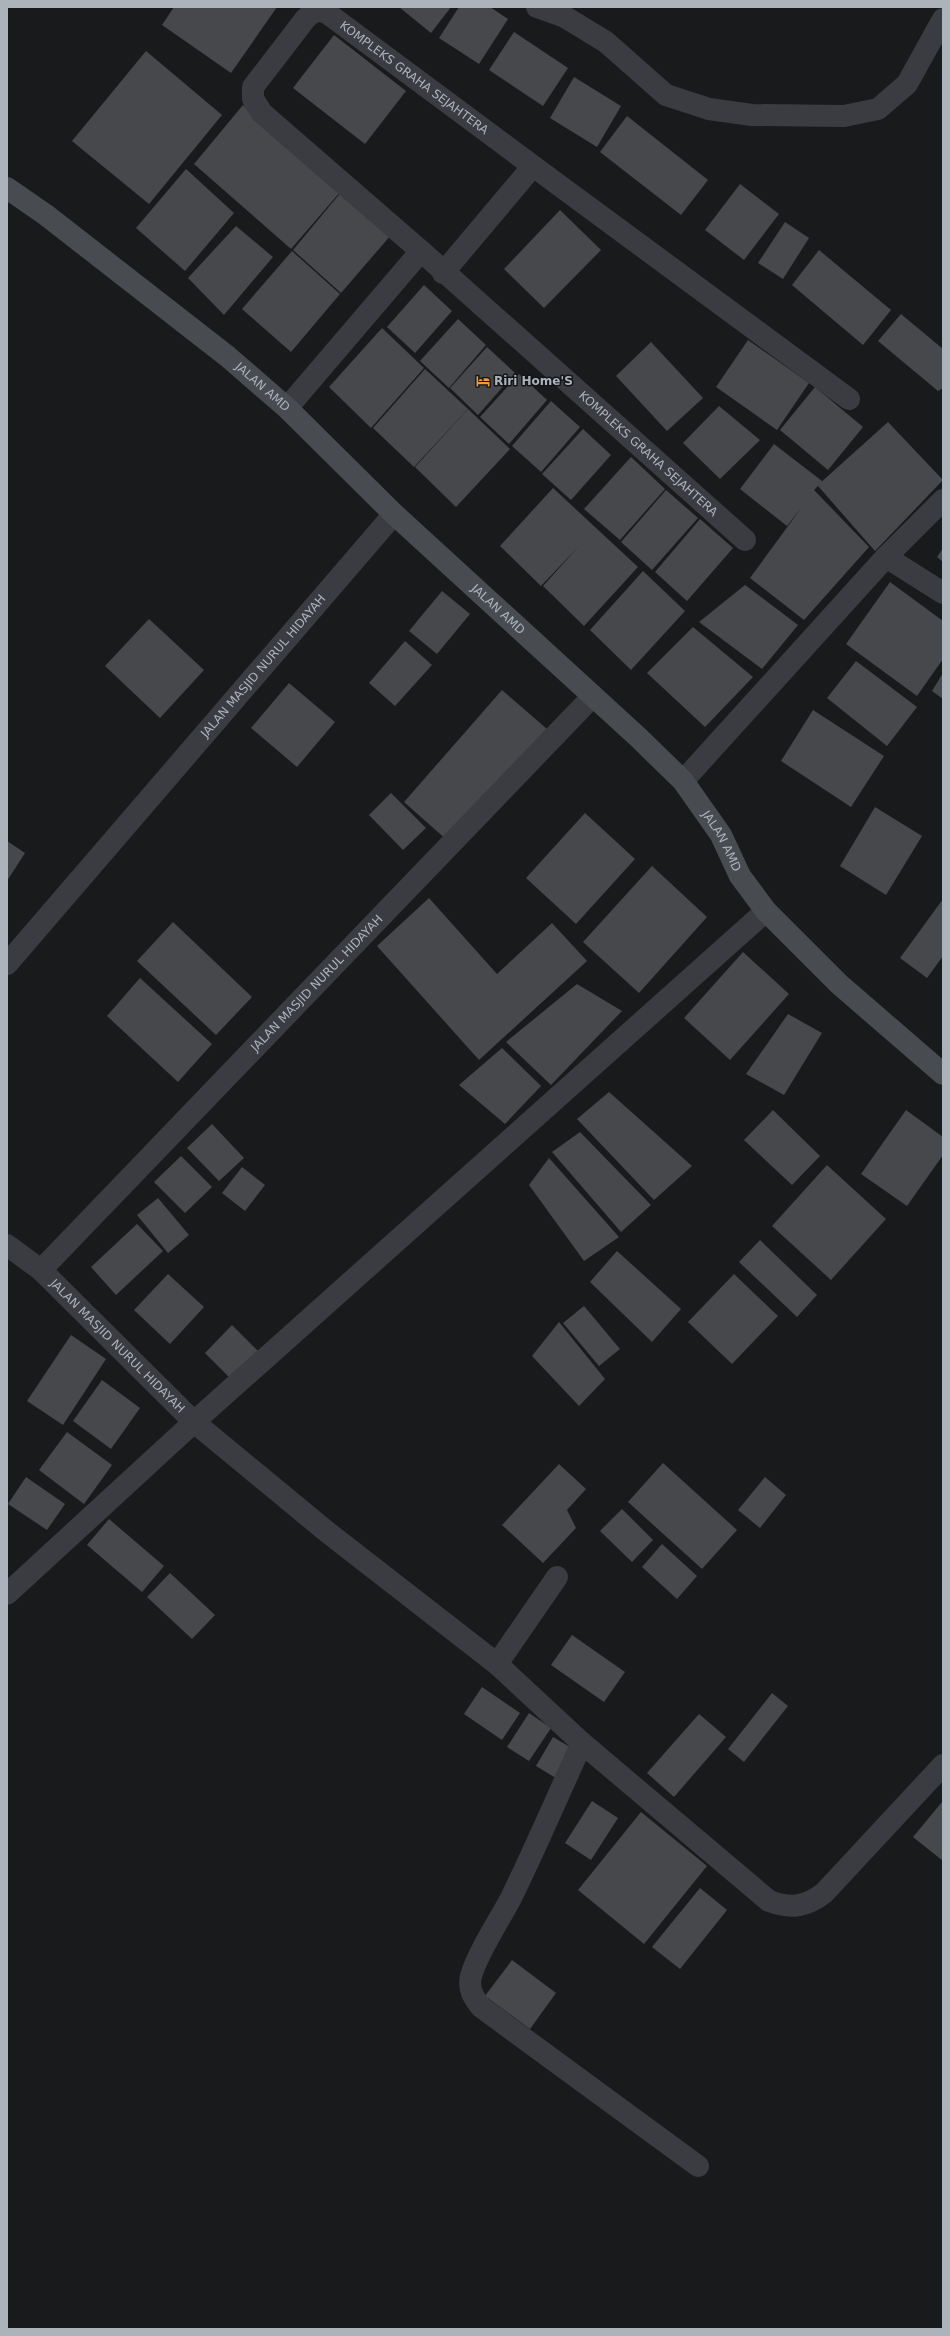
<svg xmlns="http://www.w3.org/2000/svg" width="950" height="2336" font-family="'DejaVu Sans',sans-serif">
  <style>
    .building { fill: #46484c }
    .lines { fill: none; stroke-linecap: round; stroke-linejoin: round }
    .street { stroke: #3a3c41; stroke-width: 22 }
    .secondary { stroke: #484c51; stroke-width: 22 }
    .labels { text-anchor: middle; stroke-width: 3; stroke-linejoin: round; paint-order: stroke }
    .street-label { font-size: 12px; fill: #acb3bb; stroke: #141517 }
    .poi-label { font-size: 12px; font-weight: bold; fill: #acb3bb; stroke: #141517; text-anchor: start }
  </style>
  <rect width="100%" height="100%" fill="#191a1c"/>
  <g class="building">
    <path d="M174 7H277L231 73 162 25Z"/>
    <path d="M399 7H451L431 33Z"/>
    <path d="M459 7H490L508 19 479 64 439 38Z"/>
    <path d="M514 32 568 68 543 106 489 70Z"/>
    <path d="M334 35 406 91 365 144 293 88Z"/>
    <path d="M146 51 222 115 149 204 72 141Z"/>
    <path d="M574 77 621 106 597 147 550 118Z"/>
    <path d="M243 105 341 191 291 249 194 164Z"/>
    <path d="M627 116 708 180 681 215 600 152Z"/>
    <path d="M186 169 234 213 185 271 136 228Z"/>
    <path d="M740 184 779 214 744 260 705 230Z"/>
    <path d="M342 191 391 235 341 293 293 250Z"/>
    <path d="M560 210 601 250 544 308 504 269Z"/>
    <path d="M785 222 809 238 783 279 758 263Z"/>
    <path d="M236 226 273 257 224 315 188 278Z"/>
    <path d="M819 250 891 310 863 345 792 285Z"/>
    <path d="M292 251 340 294 291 352 242 309Z"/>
    <path d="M424 285 452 311 415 353 387 327Z"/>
    <path d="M901 314 943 349V388L938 391 878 341Z"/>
    <path d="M458 319 486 345 449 388 420 361Z"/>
    <path d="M382 328 424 368 371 428 329 387Z"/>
    <path d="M748 340 809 383 777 430 716 387Z"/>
    <path d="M651 342 703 398 667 431 616 376Z"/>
    <path d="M487 347 515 373 478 415 450 388Z"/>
    <path d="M425 369 468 409 414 467 373 428Z"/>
    <path d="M519 374 547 400 509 444 480 417Z"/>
    <path d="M815 387 863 427 828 470 780 430Z"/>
    <path d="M551 401 580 427 541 472 512 446Z"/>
    <path d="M719 406 760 440 720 479 683 443Z"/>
    <path d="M468 409 510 449 456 507 415 467Z"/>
    <path d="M888 422 943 480 875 551 818 486 814 490 869 547 804 620 750 578 802 507 787 526 740 489 774 444 822 481 819 484Z"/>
    <path d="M583 429 611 455 571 500 542 474Z"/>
    <path d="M631 457 665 489 620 540 584 509Z"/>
    <path d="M553 488 638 567 584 626 543 586 579 546 541 586 500 546Z"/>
    <path d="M666 490 698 518 652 570 621 542Z"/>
    <path d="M700 519 733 548 687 601 655 572Z"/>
    <path d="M943 548V562L937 557Z"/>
    <path d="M643 571 685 611 631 670 590 630Z"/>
    <path d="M890 582 943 621V659L917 696 846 644Z"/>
    <path d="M745 585 798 625 762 669 699 622Z"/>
    <path d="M442 591 470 614 437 654 409 631Z"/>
    <path d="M149 619 204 670 160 718 105 666Z"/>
    <path d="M693 627 753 677 705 727 647 673Z"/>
    <path d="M405 641 432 665 395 706 369 683Z"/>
    <path d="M856 661 917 707 887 746 827 698Z"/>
    <path d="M943 673V699L932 691Z"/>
    <path d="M289 683 335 722 297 767 251 728Z"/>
    <path d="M502 690 547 729 448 841 404 802Z"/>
    <path d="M813 710 884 756 851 807 781 761Z"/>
    <path d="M391 793 426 828 403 850 369 815Z"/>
    <path d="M875 807 922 836 886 895 840 866Z"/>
    <path d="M585 813 635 859 576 924 526 878Z"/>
    <path d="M7 841 25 853 7 881Z"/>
    <path d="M652 866 707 917 639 993 583 942Z"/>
    <path d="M429 898 497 974 552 923 587 961 479 1060 377 946Z"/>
    <path d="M943 899V956L927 978 900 958Z"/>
    <path d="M173 922 252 997 216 1035 137 961Z"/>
    <path d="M743 952 789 994 730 1060 684 1018Z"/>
    <path d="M140 978 212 1044 178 1082 107 1016Z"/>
    <path d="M577 984 622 1011 551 1085 506 1042Z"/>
    <path d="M788 1014 822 1033 784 1095 746 1074Z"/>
    <path d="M502 1048 541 1086 505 1124 459 1085Z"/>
    <path d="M609 1092 692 1166 654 1200 577 1119Z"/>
    <path d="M773 1110 820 1156 792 1185 744 1140Z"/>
    <path d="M906 1110 943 1137V1155L907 1206 861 1174Z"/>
    <path d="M212 1124 244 1158 219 1181 187 1148Z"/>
    <path d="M580 1132 651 1205 621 1232 552 1152Z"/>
    <path d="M181 1156 212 1187 185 1213 154 1182Z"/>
    <path d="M549 1158 619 1237 584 1261 529 1185Z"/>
    <path d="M827 1165 886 1219 831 1280 772 1226Z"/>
    <path d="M242 1167 265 1185 245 1211 222 1193Z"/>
    <path d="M158 1198 189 1235 168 1253 137 1215Z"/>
    <path d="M137 1224 163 1251 116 1295 91 1267Z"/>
    <path d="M760 1240 817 1295 797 1317 739 1262Z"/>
    <path d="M617 1251 681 1309 652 1342 590 1282Z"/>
    <path d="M168 1274 204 1307 170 1344 134 1310Z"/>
    <path d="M734 1274 778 1316 732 1364 688 1322Z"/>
    <path d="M584 1306 620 1349 599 1366 563 1323Z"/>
    <path d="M559 1322 605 1379 579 1406 532 1356Z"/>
    <path d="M232 1325 260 1353 233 1381 205 1353Z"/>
    <path d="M71 1335 106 1359 63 1425 27 1401Z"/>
    <path d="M102 1380 140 1408 111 1449 73 1421Z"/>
    <path d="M67 1432 112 1465 84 1504 39 1470Z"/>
    <path d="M663 1463 737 1530 702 1569 628 1502Z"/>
    <path d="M559 1464 586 1489 567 1510 576 1528 543 1563 502 1525Z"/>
    <path d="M26 1477 65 1504 47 1530 8 1504Z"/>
    <path d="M765 1477 786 1495 760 1528 738 1510Z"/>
    <path d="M622 1509 653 1540 632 1562 600 1531Z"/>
    <path d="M109 1519 164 1566 142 1592 87 1545Z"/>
    <path d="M662 1544 697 1576 677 1599 642 1567Z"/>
    <path d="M170 1573 215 1615 192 1639 147 1597Z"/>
    <path d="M572 1635 625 1672 604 1702 551 1665Z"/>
    <path d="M482 1687 520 1713 502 1740 464 1714Z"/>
    <path d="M772 1693 788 1706 744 1762 728 1749Z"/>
    <path d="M529 1713 551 1728 529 1761 507 1747Z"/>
    <path d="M699 1714 726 1737 674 1797 647 1773Z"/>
    <path d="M553 1737 577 1751 559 1780 536 1766Z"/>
    <path d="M592 1801 618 1818 591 1860 565 1843Z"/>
    <path d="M942 1802 943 1803V1861L913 1837Z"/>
    <path d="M641 1812 707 1866 644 1944 578 1890Z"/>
    <path d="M700 1888 727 1910 680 1969 652 1947Z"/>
    <path d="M512 1960 556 1993 530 2029 485 1996Z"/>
  </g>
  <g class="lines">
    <g class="street">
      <path d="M537 7 565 17 606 42 666 95 709 109 752 115 844 116 878 109 907 84 943 19"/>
      <path d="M533 166 849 399"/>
      <path id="s1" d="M421 251 262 113 253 99V87L306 18 316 10 327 13 533 166 443 273"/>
      <path id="s2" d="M287 408 421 251 745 540"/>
      <path d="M886 557 943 593"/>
      <path d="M683 781 886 557 943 500"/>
      <path id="s3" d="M7 964 394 514"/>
      <path id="s4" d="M7 1245 41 1270 194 1422 326 1531 497 1664"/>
      <path id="s5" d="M41 1270 593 696"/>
      <path d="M557 1577 497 1664 582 1743 769 1901C791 1909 806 1907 824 1893L943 1765"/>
      <path d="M7 1594 194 1422 766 911"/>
      <path d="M582 1743C558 1795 536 1847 511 1898 499 1921 478 1952 471 1976 468 1989 473 1997 481 2007L698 2166"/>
    </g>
    <path class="secondary" id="s6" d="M7 188 46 215 227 356 287 408 394 514 639 738 683 781 721 835 740 876 766 911 839 984 943 1074"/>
  </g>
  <defs>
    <g id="hotel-bare" transform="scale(1.08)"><path d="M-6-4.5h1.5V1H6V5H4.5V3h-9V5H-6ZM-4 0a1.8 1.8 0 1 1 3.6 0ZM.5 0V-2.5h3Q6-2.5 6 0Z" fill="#f49a39" stroke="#141517" stroke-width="2.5" paint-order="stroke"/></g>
  </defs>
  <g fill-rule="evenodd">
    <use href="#hotel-bare" x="483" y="381"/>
  </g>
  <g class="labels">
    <g class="street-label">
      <text dy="4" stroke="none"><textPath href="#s1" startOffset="459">KOMPLEKS GRAHA SEJAHTERA</textPath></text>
      <text dy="4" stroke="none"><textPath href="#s6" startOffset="324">JALAN AMD</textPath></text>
      <text dy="4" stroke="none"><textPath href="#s2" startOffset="511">KOMPLEKS GRAHA SEJAHTERA</textPath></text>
      <text dy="4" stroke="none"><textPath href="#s6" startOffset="648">JALAN AMD</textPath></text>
      <text dy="4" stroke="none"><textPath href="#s3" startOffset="393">JALAN MASJID NURUL HIDAYAH</textPath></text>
      <text dy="4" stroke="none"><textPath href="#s6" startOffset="972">JALAN AMD</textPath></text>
      <text dy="4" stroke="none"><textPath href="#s5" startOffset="398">JALAN MASJID NURUL HIDAYAH</textPath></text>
      <text dy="4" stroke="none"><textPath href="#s4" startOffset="150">JALAN MASJID NURUL HIDAYAH</textPath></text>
    </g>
    <g class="poi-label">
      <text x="494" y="385">Riri Home'S</text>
    </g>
  </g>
  <rect width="950" height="2336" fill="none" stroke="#acb3bb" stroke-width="16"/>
</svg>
